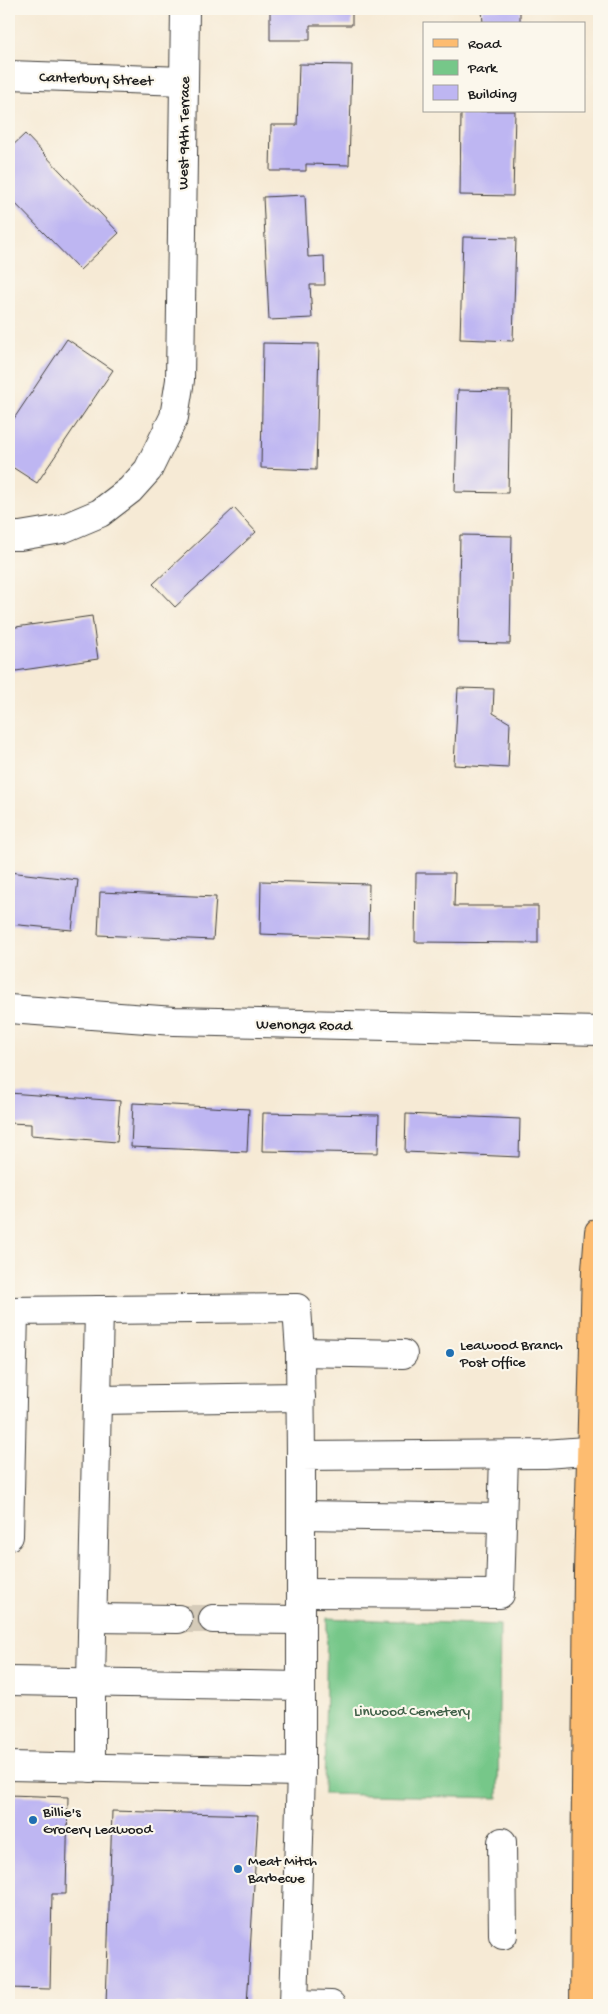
<svg xmlns="http://www.w3.org/2000/svg" width="608" height="2014" font-family="'Gochi Hand',sans-serif">
  <style>
    .green { fill: #76c789; stroke: #497252 }
    .building { fill: #beb6f2 }
    .lines { fill: none; stroke-linecap: round; stroke-linejoin: round }
    .minor-tunnel { stroke: #d5cbb9; stroke-width: 28; stroke-dasharray: 28 14; stroke-linecap: butt }
    .minor-casing { stroke: #3d3b38; stroke-width: 30 }
    .major-casing { stroke: #3d3b38; stroke-width: 30 }
    .minor { stroke: #fff; stroke-width: 28 }
    .major { stroke: #fdbc70; stroke-width: 28 }
    .poi-dot { fill: #1f6fb2; stroke: #fbf7ec; stroke-width: 2 }
    .labels { text-anchor: middle; stroke-width: 4.5; stroke-linejoin: round; paint-order: stroke }
    .street-label { font-size: 15px; fill: #1c1c1c; stroke: #fbf7ec }
    .poi-label { font-size: 15px; fill: #1c1c1c; stroke: #fbf7ec; text-anchor: start }
    .park-label { font-size: 15px; fill: #406048; stroke: #fbf7ec }
  </style>
  <rect width="100%" height="100%" fill="#fbf7ec"/>
  <filter id="ink" filterUnits="userSpaceOnUse"><feTurbulence type="fractalNoise" baseFrequency=".02" numOctaves="2"/><feDisplacementMap in="SourceGraphic" scale="10" xChannelSelector="R" yChannelSelector="G"/><feConvolveMatrix kernelMatrix="1 2 1 2 8 2 1 2 1" color-interpolation-filters="sRGB"/></filter>
  <filter id="wash" filterUnits="userSpaceOnUse"><feTurbulence type="fractalNoise" baseFrequency=".0096" numOctaves="4" result="noise"/><feDisplacementMap in="SourceGraphic" scale="20" xChannelSelector="R" yChannelSelector="G"/><feGaussianBlur stdDeviation="1.12" result="paint"/><feColorMatrix in="noise" values="0 0 0 0 0 0 0 0 0 0 0 0 0 0 0 0 0 1.4 0 .05"/><feComposite in="paint" operator="in"/></filter>
  <g filter="url(#wash)">
    <rect width="100%" height="100%" fill="#f6ead5"/>
    <path class="green" d="M327 1618 500 1625 498 1798 324 1794Z"/>
    <g id="blocks">
      <g class="building">
        <path d="M270 9H352V25H310V40H270Z"/>
        <path d="M482 9H520V24H483Z"/>
        <path d="M299 64 352 65 349 165 306 164V171H270L271 125H297Z"/>
        <path d="M461 111H515L513 196 460 195Z"/>
        <path d="M25 134 119 233 80 270 9 197V149Z"/>
        <path d="M305 195 308 257 324 256 325 285H310L312 318 269 320 263 197Z"/>
        <path d="M463 237 516 238 513 341 460 339Z"/>
        <path d="M67 339 113 370 37 483 9 465V426Z"/>
        <path d="M263 343 319 344 316 470 261 468Z"/>
        <path d="M458 390 510 391 508 493 455 492Z"/>
        <path d="M234 508 256 532 175 607 153 584Z"/>
        <path d="M460 535 512 536 510 644 458 643Z"/>
        <path d="M92 616 98 659 9 672V628Z"/>
        <path d="M458 688 494 689 493 713 510 723 508 768 454 765Z"/>
        <path d="M9 872 78 880 72 930 9 924Z"/>
        <path d="M416 873H455L454 906H538V943L415 942Z"/>
        <path d="M261 881 369 884 368 938 260 934Z"/>
        <path d="M100 892 216 897 213 940 98 935Z"/>
        <path d="M9 1093 120 1101 117 1142 31 1135V1124L9 1123Z"/>
        <path d="M133 1103 249 1109 247 1152 131 1147Z"/>
        <path d="M263 1113 379 1115 378 1153 262 1151Z"/>
        <path d="M406 1114 520 1119 519 1157 405 1152Z"/>
        <path d="M9 1795 68 1797 66 1894H52L50 1989 9 1988Z"/>
        <path d="M112 1811 258 1815 247 2005H106Z"/>
      </g>
    </g>
  </g>
  <g filter="url(#ink)">
    <use href="#blocks" fill-opacity="0" stroke="#3d3b38" stroke-width="1"/>
    <g class="lines">
      <path class="minor-tunnel" d="M178 1619H213"/>
      <g class="minor-casing">
        <g id="minor">
          <path d="M9 75 184 81"/>
          <path d="M9 536H20L62 529 100 513 130 490 148 470 174 417 180 380 185 9"/>
          <path d="M9 1009 174 1021 599 1031"/>
          <path d="M99 1310 97 1400 301 1397"/>
          <path d="M9 1311 297 1308 300 1352 301 1456"/>
          <path d="M300 1352 403 1354"/>
          <path d="M301 1515 502 1518"/>
          <path d="M9 1536 14 1311"/>
          <path d="M301 1593 500 1594 504 1455"/>
          <path d="M93 1618 178 1619"/>
          <path d="M213 1619 301 1620"/>
          <path d="M9 1681 301 1686"/>
          <path d="M9 1766 301 1772"/>
          <path d="M91 1768V1682L97 1400"/>
          <path d="M502 1842 503 1935"/>
          <path d="M294 2004 331 2005"/>
          <path d="M294 2005 301 1772V1456L545 1454 599 1450"/>
        </g>
      </g>
      <g class="major-casing">
        <path id="major" d="M584 2005 588 1573 596 1270 599 1232"/>
      </g>
      <use href="#minor" class="minor"/>
      <use href="#major" class="major"/>
    </g>
  </g>
  <g class="poi-dot">
    <circle cx="450" cy="1353" r="5"/>
    <circle cx="33" cy="1820" r="5"/>
    <circle cx="238" cy="1869" r="5"/>
  </g>
  <g class="labels">
    <g class="street-label">
      <text transform="translate(96 78) rotate(2)" y="5">Canterbury Street</text>
      <text transform="translate(183 133) rotate(-89)" y="5">West 94th Terrace</text>
      <text transform="translate(304 1024) rotate(1)" y="5">Wenonga Road</text>
    </g>
    <g class="poi-label">
      <text x="460" y="1349">Leawood Branch<tspan x="460" dy="17">Post Office</tspan></text>
      <text x="43" y="1816">Billie's<tspan x="43" dy="17">Grocery Leawood</tspan></text>
      <text x="248" y="1865">Meat Mitch<tspan x="248" dy="17">Barbecue</tspan></text>
    </g>
    <g class="park-label">
      <text x="412" y="1715">Linwood Cemetery</text>
    </g>
  </g>
  <rect width="608" height="2014" fill="none" stroke="#fbf7ec" stroke-width="30"/>
  <rect x="423" y="22" width="162" height="90" fill="#fbf7ec" stroke="#a29f99"/>
  <rect x="433" y="39" width="25" height="8" fill="#fdbc70" stroke="#a29f99"/>
  <text x="468" y="48" font-size="15" fill="#1c1c1c">Road</text>
  <rect x="433" y="60" width="25" height="15" fill="#76c789" stroke="#a29f99"/>
  <text x="468" y="72" font-size="15" fill="#1c1c1c">Park</text>
  <rect x="433" y="85" width="25" height="15" fill="#beb6f2" stroke="#a29f99"/>
  <text x="468" y="98" font-size="15" fill="#1c1c1c">Building</text>
</svg>
